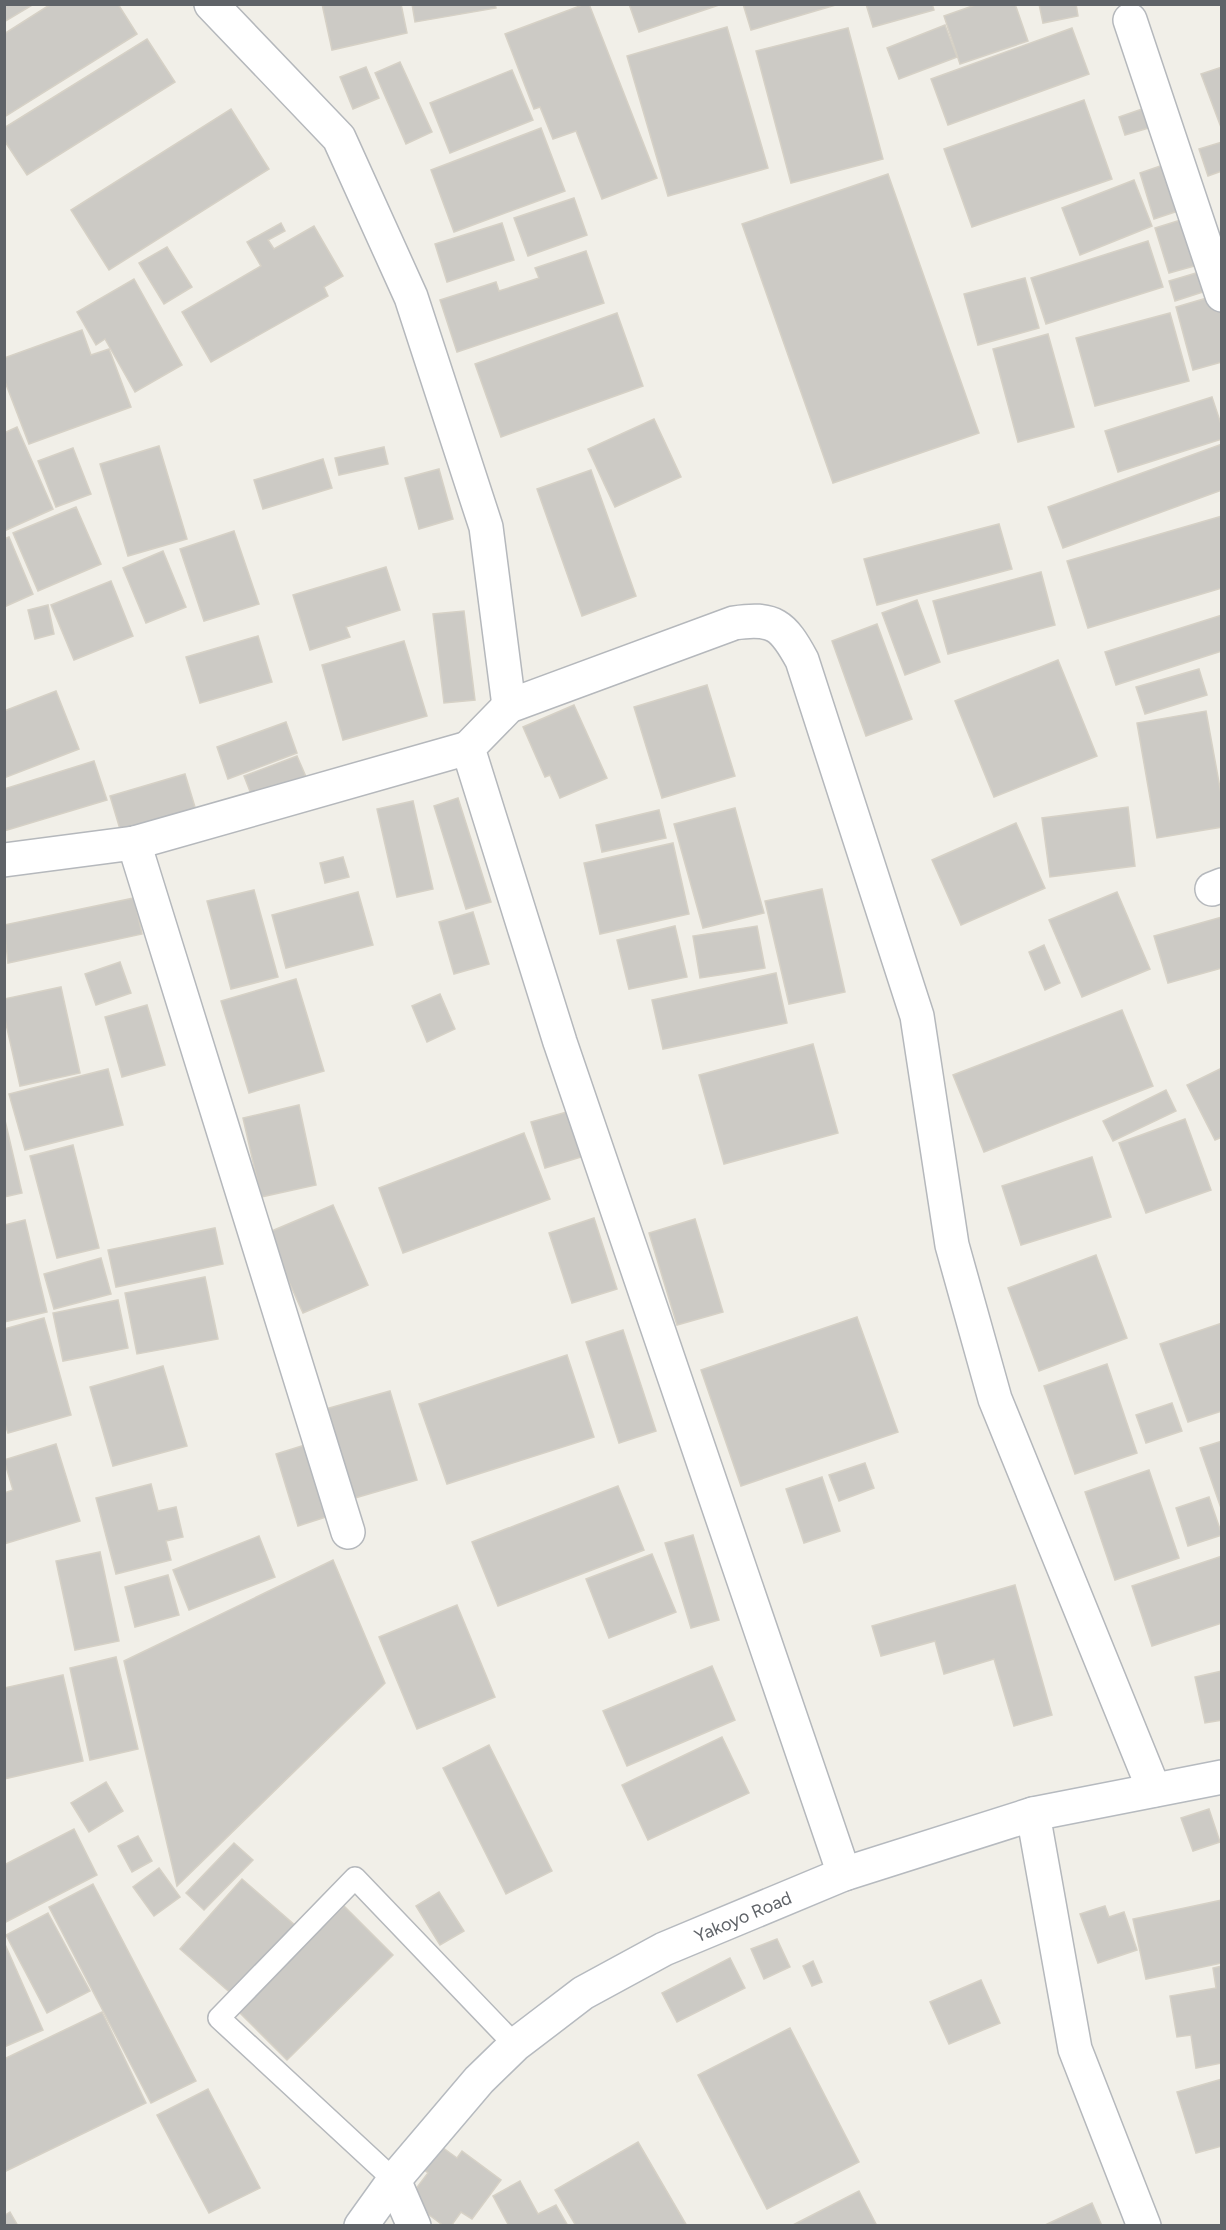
<svg xmlns="http://www.w3.org/2000/svg" width="1226" height="2230" font-family="Figtree,sans-serif">
  <style>
    .building { fill: #cccac5; stroke: #d6d1c6; stroke-width: 1.5 }
    .lines { fill: none; stroke-linecap: round; stroke-linejoin: round }
    .lane-casing { stroke: #b5b8bc; stroke-width: 24 }
    .street-casing { stroke: #b5b8bc; stroke-width: 36 }
    .secondary-casing { stroke: #b6babf; stroke-width: 36 }
    .lane { stroke: #fff; stroke-width: 21 }
    .street { stroke: #fff; stroke-width: 33 }
    .secondary { stroke: #fff; stroke-width: 33 }
    .labels { text-anchor: middle; stroke-width: 4.5; stroke-linejoin: round; paint-order: stroke }
    .street-label { font-size: 18px; fill: #5f6368; stroke: #fff }
  </style>
  <rect width="100%" height="100%" fill="#f1efe8"/>
  <g class="building">
    <path d="M4 4H34L4 22Z"/>
    <path d="M51 4H118L137 34 6 116 4 34Z"/>
    <path d="M322 4H401L407 33 332 50Z"/>
    <path d="M412 4H495L496 8 415 22Z"/>
    <path d="M585 4H589L657 178 602 199 576 131 553 139 540 107 534 109 505 34Z"/>
    <path d="M629 4H722L639 32Z"/>
    <path d="M743 4H839L751 30Z"/>
    <path d="M866 4H932L934 10 873 27Z"/>
    <path d="M978 4H1015L1028 41 960 64 944 16Z"/>
    <path d="M1039 4H1076L1078 16 1043 23Z"/>
    <path d="M945 25 957 57 899 79 887 48Z"/>
    <path d="M727 27 768 168 668 196 627 56Z"/>
    <path d="M848 28 883 159 791 183 756 51Z"/>
    <path d="M1072 28 1089 74 948 125 931 79Z"/>
    <path d="M147 39 175 82 27 175 4 140V128Z"/>
    <path d="M400 62 432 132 406 144 375 73Z"/>
    <path d="M366 67 379 98 353 109 340 77Z"/>
    <path d="M1222 67V130L1201 74Z"/>
    <path d="M512 70 533 120 450 153 430 103Z"/>
    <path d="M1084 100 1112 179 972 227 944 149Z"/>
    <path d="M1145 108 1152 127 1125 135 1119 117Z"/>
    <path d="M231 109 269 169 109 270 71 210Z"/>
    <path d="M541 128 565 191 454 232 431 170Z"/>
    <path d="M1222 142V171L1208 176 1199 149Z"/>
    <path d="M1172 162 1187 208 1154 219 1140 173Z"/>
    <path d="M888 174 979 433 833 483 742 224Z"/>
    <path d="M1134 180 1152 226 1080 255 1062 208Z"/>
    <path d="M574 198 587 235 528 256 514 218Z"/>
    <path d="M1184 219 1198 265 1169 273 1155 228Z"/>
    <path d="M281 223 285 231 268 240 274 249 314 226 343 276 324 287 328 296 211 362 182 312 261 266 247 242Z"/>
    <path d="M502 223 514 260 447 282 435 244Z"/>
    <path d="M1148 241 1163 287 1046 324 1031 278Z"/>
    <path d="M167 247 192 287 164 304 139 263Z"/>
    <path d="M586 251 604 303 457 352 440 300 496 282 499 291 539 278 535 268Z"/>
    <path d="M1203 271 1209 290 1175 301 1169 281Z"/>
    <path d="M1025 278 1039 328 978 345 964 294Z"/>
    <path d="M134 279 182 365 135 392 105 339 96 345 77 312Z"/>
    <path d="M1217 295 1222 312V362L1193 370 1176 307Z"/>
    <path d="M617 313 643 386 501 437 475 364Z"/>
    <path d="M1170 313 1189 381 1095 406 1076 338Z"/>
    <path d="M82 330 91 355 109 349 131 407 29 444 4 379V358Z"/>
    <path d="M1048 334 1074 427 1018 442 993 349Z"/>
    <path d="M1212 397 1222 427V439L1118 472 1105 431Z"/>
    <path d="M654 419 681 477 615 507 588 449Z"/>
    <path d="M17 427 53 509 4 531V433Z"/>
    <path d="M1222 444V490L1063 548 1048 507Z"/>
    <path d="M159 446 187 539 128 556 100 464Z"/>
    <path d="M384 447 388 464 339 475 335 458Z"/>
    <path d="M73 448 91 494 56 507 38 461Z"/>
    <path d="M323 459 332 488 263 509 254 480Z"/>
    <path d="M439 469 453 519 419 529 405 478Z"/>
    <path d="M591 470 636 596 582 616 537 489Z"/>
    <path d="M76 507 101 564 38 591 13 533Z"/>
    <path d="M1222 516V588L1088 628 1067 561Z"/>
    <path d="M999 524 1012 569 877 605 864 559Z"/>
    <path d="M234 531 259 604 204 621 180 549Z"/>
    <path d="M9 537 33 594 4 607V539Z"/>
    <path d="M163 551 186 607 146 623 123 568Z"/>
    <path d="M386 567 400 610 346 627 350 637 310 650 293 595Z"/>
    <path d="M1041 572 1055 625 948 654 933 601Z"/>
    <path d="M111 581 133 636 74 660 51 605Z"/>
    <path d="M917 600 940 662 905 675 882 613Z"/>
    <path d="M48 605 54 634 35 639 28 610Z"/>
    <path d="M464 611 475 700 444 703 433 614Z"/>
    <path d="M1222 615V651L1116 685 1105 652Z"/>
    <path d="M877 624 912 719 866 736 832 641Z"/>
    <path d="M258 636 272 682 200 703 186 657Z"/>
    <path d="M404 641 427 716 343 740 322 665Z"/>
    <path d="M1058 660 1097 756 994 797 955 701Z"/>
    <path d="M1199 669 1207 695 1145 714 1136 687Z"/>
    <path d="M707 685 735 776 662 798 634 707Z"/>
    <path d="M56 691 79 749 4 778V711Z"/>
    <path d="M574 705 607 778 560 798 550 775 545 777 523 727Z"/>
    <path d="M1206 711 1222 799V827L1157 838 1137 723Z"/>
    <path d="M286 722 297 753 228 779 217 747Z"/>
    <path d="M297 756 307 779 253 799 244 776Z"/>
    <path d="M94 761 107 800 4 831V789Z"/>
    <path d="M185 774 198 817 123 839 110 796Z"/>
    <path d="M458 798 491 902 466 909 434 806Z"/>
    <path d="M413 801 433 889 397 897 377 809Z"/>
    <path d="M1128 807 1135 866 1050 877 1042 818Z"/>
    <path d="M735 808 764 913 703 928 674 824Z"/>
    <path d="M659 810 666 838 602 852 596 825Z"/>
    <path d="M1016 823 1045 888 961 925 932 860Z"/>
    <path d="M673 843 689 914 600 934 584 863Z"/>
    <path d="M343 857 349 877 325 883 320 863Z"/>
    <path d="M822 889 845 992 789 1004 765 901Z"/>
    <path d="M254 890 278 977 231 989 207 901Z"/>
    <path d="M358 892 373 945 286 968 272 915Z"/>
    <path d="M1117 892 1150 969 1082 997 1049 920Z"/>
    <path d="M134 898 142 934 8 963 4 925Z"/>
    <path d="M473 912 489 964 454 974 439 922Z"/>
    <path d="M1222 917V968L1168 983 1154 936Z"/>
    <path d="M675 926 687 977 629 989 617 940Z"/>
    <path d="M757 926 765 968 700 978 693 936Z"/>
    <path d="M1044 945 1060 983 1045 990 1029 952Z"/>
    <path d="M120 962 131 993 96 1005 85 974Z"/>
    <path d="M776 973 787 1023 663 1049 652 1000Z"/>
    <path d="M296 979 324 1071 249 1093 221 1001Z"/>
    <path d="M61 987 80 1073 20 1086 4 1015V999Z"/>
    <path d="M440 994 455 1029 427 1042 412 1006Z"/>
    <path d="M147 1005 165 1065 122 1077 105 1017Z"/>
    <path d="M1122 1010 1153 1086 984 1152 953 1075Z"/>
    <path d="M813 1044 838 1133 724 1164 699 1075Z"/>
    <path d="M1222 1068V1137L1215 1140 1187 1085Z"/>
    <path d="M108 1069 123 1125 25 1150 9 1094Z"/>
    <path d="M1166 1090 1176 1111 1113 1141 1103 1121Z"/>
    <path d="M299 1105 316 1185 261 1197 243 1118Z"/>
    <path d="M567 1112 581 1157 545 1168 531 1122Z"/>
    <path d="M4 1116 22 1193 4 1197Z"/>
    <path d="M1185 1119 1211 1190 1146 1213 1119 1143Z"/>
    <path d="M524 1133 550 1199 403 1253 379 1188Z"/>
    <path d="M73 1145 99 1248 57 1258 30 1156Z"/>
    <path d="M1092 1157 1111 1217 1021 1245 1002 1186Z"/>
    <path d="M333 1205 368 1285 303 1313 267 1233Z"/>
    <path d="M594 1218 617 1289 572 1303 549 1233Z"/>
    <path d="M695 1219 723 1312 677 1325 649 1233Z"/>
    <path d="M25 1220 47 1312 4 1322V1225Z"/>
    <path d="M215 1228 223 1264 116 1287 108 1250Z"/>
    <path d="M1096 1255 1127 1338 1039 1371 1008 1288Z"/>
    <path d="M101 1258 111 1294 54 1309 44 1274Z"/>
    <path d="M205 1277 218 1339 137 1354 125 1293Z"/>
    <path d="M118 1300 128 1348 63 1361 53 1313Z"/>
    <path d="M857 1317 898 1432 741 1486 701 1370Z"/>
    <path d="M44 1318 71 1415 8 1433 4 1421V1329Z"/>
    <path d="M1222 1323V1411L1188 1422 1160 1344Z"/>
    <path d="M623 1330 656 1431 619 1443 586 1342Z"/>
    <path d="M567 1355 594 1437 447 1484 419 1404Z"/>
    <path d="M1107 1364 1137 1453 1075 1474 1044 1386Z"/>
    <path d="M163 1366 187 1446 113 1466 90 1387Z"/>
    <path d="M390 1391 417 1480 348 1500 322 1410Z"/>
    <path d="M1172 1403 1182 1431 1146 1443 1136 1415Z"/>
    <path d="M1222 1441V1511L1200 1448Z"/>
    <path d="M56 1444 80 1521 4 1544V1493L13 1490 4 1460Z"/>
    <path d="M305 1445 326 1517 298 1526 276 1454Z"/>
    <path d="M865 1463 874 1488 839 1501 829 1475Z"/>
    <path d="M1149 1470 1179 1558 1115 1580 1085 1492Z"/>
    <path d="M822 1477 840 1531 804 1543 786 1489Z"/>
    <path d="M151 1484 158 1511 176 1507 183 1537 166 1541 171 1560 116 1574 96 1498Z"/>
    <path d="M618 1486 644 1550 498 1606 472 1542Z"/>
    <path d="M1209 1497 1222 1535 1188 1546 1176 1508Z"/>
    <path d="M693 1535 719 1620 691 1628 665 1543Z"/>
    <path d="M259 1536 275 1577 189 1610 173 1570Z"/>
    <path d="M100 1552 119 1641 75 1650 56 1561Z"/>
    <path d="M652 1554 676 1612 609 1638 586 1579Z"/>
    <path d="M1222 1556V1623L1152 1646 1132 1586Z"/>
    <path d="M333 1560 385 1683 177 1886 124 1661Z"/>
    <path d="M168 1575 179 1615 135 1627 125 1587Z"/>
    <path d="M1015 1585 1052 1715 1014 1726 994 1659 944 1674 935 1641 881 1656 872 1626Z"/>
    <path d="M457 1605 495 1697 417 1729 379 1637Z"/>
    <path d="M116 1657 138 1749 90 1760 70 1668Z"/>
    <path d="M712 1666 735 1720 627 1766 603 1711Z"/>
    <path d="M1222 1671V1720L1205 1723 1195 1677Z"/>
    <path d="M63 1675 83 1761 4 1779V1688Z"/>
    <path d="M722 1737 749 1793 648 1840 622 1785Z"/>
    <path d="M489 1745 552 1871 506 1894 443 1768Z"/>
    <path d="M106 1782 123 1811 89 1832 71 1803Z"/>
    <path d="M1209 1809 1220 1842 1193 1851 1181 1818Z"/>
    <path d="M74 1829 97 1875 4 1923V1865Z"/>
    <path d="M138 1836 152 1861 132 1872 118 1846Z"/>
    <path d="M234 1843 253 1860 204 1910 186 1893Z"/>
    <path d="M159 1868 180 1897 154 1916 133 1887Z"/>
    <path d="M242 1879 296 1926 234 1996 180 1949Z"/>
    <path d="M93 1884 196 2081 151 2103 49 1907Z"/>
    <path d="M439 1892 464 1931 440 1945 416 1906Z"/>
    <path d="M1222 1900V1963L1146 1979 1133 1919Z"/>
    <path d="M344 1906 393 1955 287 2060 238 2011Z"/>
    <path d="M1105 1906 1109 1917 1124 1912 1137 1950 1098 1963 1080 1914Z"/>
    <path d="M48 1913 90 1991 47 2013 6 1935Z"/>
    <path d="M777 1939 790 1967 764 1979 751 1949Z"/>
    <path d="M4 1942 43 2030 4 2047Z"/>
    <path d="M730 1958 745 1988 677 2022 662 1993Z"/>
    <path d="M813 1961 822 1982 812 1986 803 1966Z"/>
    <path d="M1222 1966V2063L1196 2068 1191 2035 1177 2037 1170 1996 1216 1988 1213 1968Z"/>
    <path d="M981 1980 1000 2023 949 2044 930 2002Z"/>
    <path d="M102 2012 146 2103 4 2172V2059Z"/>
    <path d="M790 2028 859 2162 767 2209 698 2075Z"/>
    <path d="M1222 2079V2146L1196 2153 1177 2092Z"/>
    <path d="M208 2089 260 2188 209 2213 157 2115Z"/>
    <path d="M435 2142 457 2158 462 2151 501 2180 472 2219 461 2212 451 2226H444L408 2199 428 2173 418 2165Z"/>
    <path d="M638 2142 687 2226H576L555 2190Z"/>
    <path d="M520 2181 538 2214 556 2205 568 2226H509L493 2196Z"/>
    <path d="M859 2191 877 2226H791Z"/>
    <path d="M1092 2203 1102 2226H1043Z"/>
    <path d="M10 2212 18 2226H4V2216Z"/>
  </g>
  <g class="lines">
    <g class="lane-casing">
      <path id="lane" d="M394 2180 219 2018 355 1878 515 2045"/>
    </g>
    <g class="street-casing">
      <g id="street">
        <path d="M211 4 339 138 411 297 486 527 509 706"/>
        <path d="M1130 20 1222 295"/>
        <path d="M134 843 348 1532"/>
        <path d="M4 860 134 843 468 748"/>
        <path d="M1212 889 1222 885"/>
        <path d="M1033 1814 1075 2049 1144 2226"/>
        <path d="M844 1874 560 1042 468 748 509 706 734 623C774 617 783 625 802 660L917 1016 952 1245 995 1399 1154 1790"/>
        <path d="M394 2180 414 2226"/>
      </g>
    </g>
    <g class="secondary-casing">
      <path id="secondary" d="M361 2226 394 2180 479 2080 515 2045 583 1993 664 1949 844 1874 1033 1814 1222 1777"/>
    </g>
    <use href="#lane" class="lane"/>
    <use href="#street" class="street"/>
    <use href="#secondary" class="secondary"/>
  </g>
  <g class="labels">
    <g class="street-label">
      <text transform="translate(743 1917) rotate(-23)" y="6">Yakoyo Road</text>
    </g>
  </g>
  <rect width="1226" height="2230" fill="none" stroke="#5f6368" stroke-width="12"/>
</svg>
